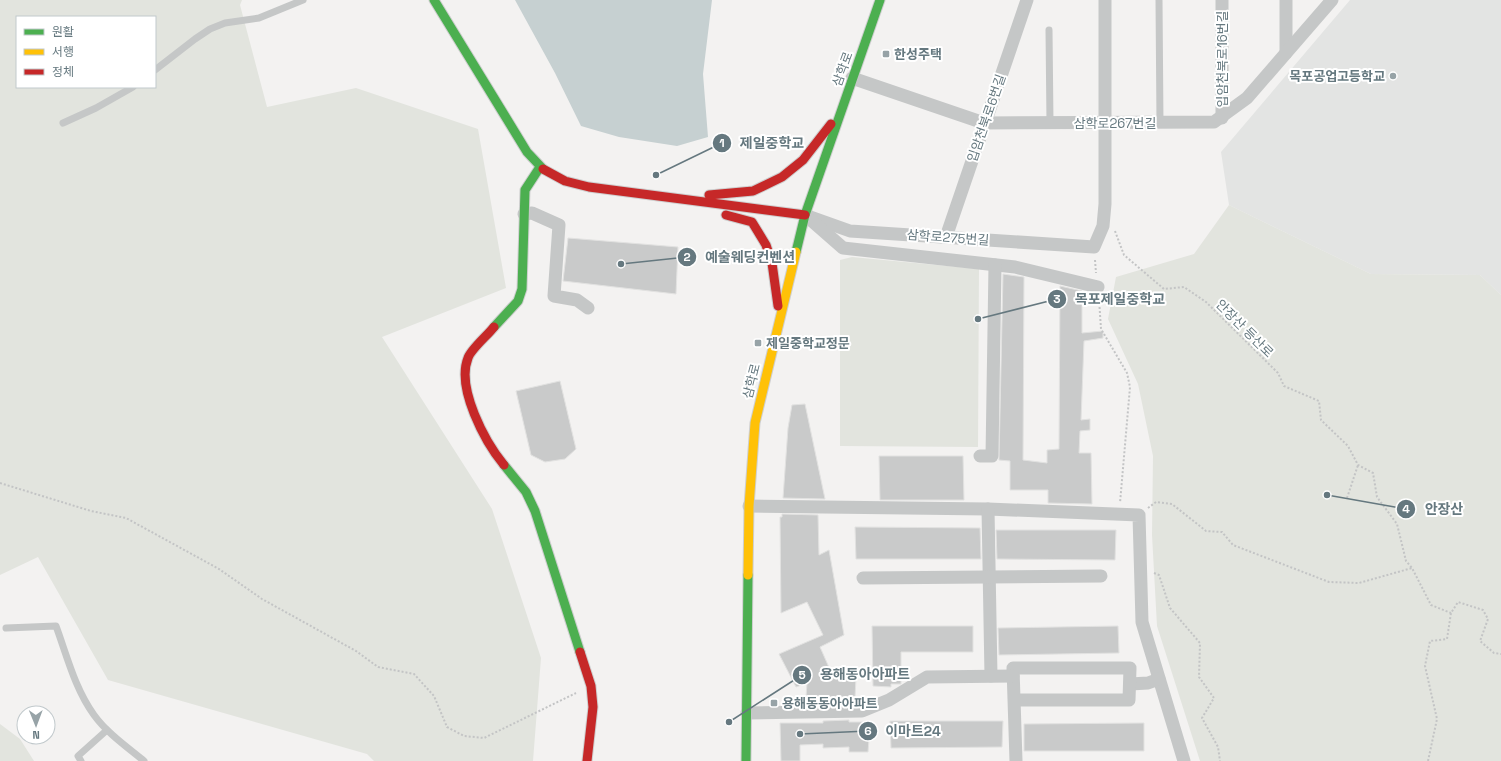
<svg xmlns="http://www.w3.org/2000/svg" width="1501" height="761" font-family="'Space Grotesk','Noto Sans KR',sans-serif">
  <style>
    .built { fill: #e3e4e3 }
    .green { fill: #e2e4de; fill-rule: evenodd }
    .water { fill: #c6d0d1 }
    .building { fill: #c9caca; stroke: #e2e2e1 }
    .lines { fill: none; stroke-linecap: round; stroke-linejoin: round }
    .fast-casing { stroke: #cecfcf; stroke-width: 11 }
    .slow-casing { stroke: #cecfcf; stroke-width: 11 }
    .jam-casing { stroke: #cecfcf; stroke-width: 11 }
    .path { stroke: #c3c4c5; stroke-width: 2; stroke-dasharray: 2 2; stroke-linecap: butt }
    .lane { stroke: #c5c7c7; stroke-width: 7 }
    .street { stroke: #c5c7c7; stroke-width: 13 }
    .fast { stroke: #4caf50; stroke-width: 9 }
    .slow { stroke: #ffc107; stroke-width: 9 }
    .jam { stroke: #c62828; stroke-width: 9 }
    .poi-dot { fill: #97a3a7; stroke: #fff; stroke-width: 1.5 }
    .labels { text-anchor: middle; stroke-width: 4; stroke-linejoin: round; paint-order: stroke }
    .poi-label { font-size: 13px; font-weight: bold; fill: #65787f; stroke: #fff; text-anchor: start }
    .street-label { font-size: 13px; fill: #65787f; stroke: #fff }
    .leader { fill: none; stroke: #65787f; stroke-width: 1.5 }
    .callout-dot { fill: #65787f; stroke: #fff; stroke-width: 1.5 }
    .mark-label { font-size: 12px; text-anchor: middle; font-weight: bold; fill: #fff }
    .callout-label { font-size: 14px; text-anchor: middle; font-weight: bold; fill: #65787f; stroke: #fff; stroke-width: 4; stroke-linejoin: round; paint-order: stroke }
  </style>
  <rect width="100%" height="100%" fill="#f3f2f1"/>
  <path class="built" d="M1350 0H1501V295L1480 275 1371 274 1229 205 1221 152Z"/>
  <g class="green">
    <path d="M0 0H242L240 5 267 107 356 88 478 129 506 288 382 337 492 509 541 658 533 761H374L367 754 108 680 38 557 0 575ZM17 17H155V87H17Z"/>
    <path d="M1229 205 1371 274 1480 275 1501 295V761H1200L1157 626 1152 535 1153 456 1138 384 1108 319 1116 277 1194 254Z"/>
    <path d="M852 257 979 269 978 447 840 446V260Z"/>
    <path d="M0 724 20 739 34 761H0Z"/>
  </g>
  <path class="water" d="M515 0H712L703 74 708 137 677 146 619 137 581 126 555 73Z"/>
  <g class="building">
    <path d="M568 238 678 247 676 294 563 281Z"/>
    <path d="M1003 274 1024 277 1023 460 1047 463V450L1059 449 1060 286 1082 291V333L1103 331V338L1084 341 1081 420 1090 419V430L1080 431 1079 453H1091L1092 504 1048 503V490H1010V461L999 460Z"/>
    <path d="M560 381 576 449 565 459 545 462 531 455 516 391Z"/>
    <path d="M805 404 825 499 783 498 788 428 792 405Z"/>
    <path d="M879 456H963L964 500H880Z"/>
    <path d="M782 514 818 515 819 555 829 550 844 635 820 647 831 672 839 669 853 670 854 678H856L855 697H806L807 683 796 687 779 654 823 635 807 602 781 613 780 517H782Z"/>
    <path d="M855 527 980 528 981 559H856Z"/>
    <path d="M996 530H1116L1115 560 997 559Z"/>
    <path d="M872 626H973V652H901V684H891V687L873 686Z"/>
    <path d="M1118 626 1119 653 999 655 998 628Z"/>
    <path d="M849 720V722H864L869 739 868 752H849V747L823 748V744L800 745V761H781L780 723H823V721Z"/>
    <path d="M890 721H1003L1002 747 891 748Z"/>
    <path d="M1144 723V751H1024V724Z"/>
  </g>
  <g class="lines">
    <g class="fast-casing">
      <g id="fast">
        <path d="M434 0 527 152 543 169"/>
        <path d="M796 252 805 215 880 0"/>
        <path d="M494 327 518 301 522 289 525 190 540 167"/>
        <path d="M504 465 526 492 535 511 580 652"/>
        <path d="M746 761 748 575"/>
      </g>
    </g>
    <g class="slow-casing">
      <path id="slow" d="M748 575 749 506 755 423 796 252"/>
    </g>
    <g class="jam-casing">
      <g id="jam">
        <path d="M543 169 565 181 589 187 805 215"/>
        <path d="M709 195 753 191 782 177 803 160 831 124"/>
        <path d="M726 215 752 222 766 245 772 263 778 306"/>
        <path d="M494 327C488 335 471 349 468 358 456 388 485 442 504 465"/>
        <path d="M580 652 591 686 593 707 587 761"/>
      </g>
    </g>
    <g class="path">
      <path d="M1115 231 1124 255 1164 289 1184 287 1206 302 1278 373 1284 386 1319 401 1321 420 1348 446 1358 465 1373 473 1377 497 1397 524 1406 561 1412 568 1431 605 1451 613"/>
      <path d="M1095 260 1096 273"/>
      <path d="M1099 299 1101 329 1127 373 1130 387 1120 503"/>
      <path d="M0 483 91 511 126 518 219 569 262 599 356 651 378 667 414 674 434 696 447 727 464 736 484 738 576 693"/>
      <path d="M1347 498 1358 465"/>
      <path d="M1148 508 1156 502 1172 504 1206 531 1222 532 1233 545 1329 582 1359 583 1412 568"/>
      <path d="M1154 573 1159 575 1170 608 1200 643 1199 677 1214 698 1202 718 1218 747 1220 761"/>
      <path d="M1428 761 1437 719 1425 666 1430 641 1447 639 1451 613 1458 602 1483 610 1488 619 1480 641 1494 653 1501 654"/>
    </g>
    <g class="lane">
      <path d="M1159 0 1160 123"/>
      <path d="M1049 30 1050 123"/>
      <path d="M155 70 195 39 210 29 225 23 259 18 303 0"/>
      <path d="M63 123 96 108 133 87"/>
      <path d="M6 628 56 626C67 656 75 689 94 715 107 733 127 747 144 761"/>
      <path d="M81 761 78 756 107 730"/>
    </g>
    <g class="street">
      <path d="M1222 0V118"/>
      <path d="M1286 0V53"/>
      <path d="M852 78 984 123 1214 122 1247 98 1332 0"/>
      <path d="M524 214 532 213 559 225 554 296 577 300 588 308"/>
      <path d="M805 215 850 231 1094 247 1103 226 1105 204V0"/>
      <path d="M811 220 843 248 1015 267 1098 287"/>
      <path d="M946 237 1027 0"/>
      <path d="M980 456H992L995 265"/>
      <path d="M749 506 988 509 1139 515 1142 622 1184 761"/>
      <path d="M988 509 991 676"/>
      <path d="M863 578 1101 576"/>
      <path d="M1130 684 1148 683 1159 679"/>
      <path d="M1014 700H1129L1130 668H1013L1016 761"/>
      <path d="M747 713 862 711 889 700 927 677 1013 676"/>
    </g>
    <use href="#fast" class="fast"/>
    <use href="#slow" class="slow"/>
    <use href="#jam" class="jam"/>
  </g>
  <g class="poi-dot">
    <rect x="882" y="50" width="8" height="8" rx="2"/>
    <circle cx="1393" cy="76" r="4"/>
    <rect x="754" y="339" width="8" height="8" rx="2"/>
    <rect x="770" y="699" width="8" height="8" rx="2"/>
  </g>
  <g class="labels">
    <g class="poi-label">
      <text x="894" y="59">한성주택</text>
      <text x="1385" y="81" text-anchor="end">목포공업고등학교</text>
      <text x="766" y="348">제일중학교정문</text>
      <text x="782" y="708">용해동동아아파트</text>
    </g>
    <g class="street-label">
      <text transform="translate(1222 59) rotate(-90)" y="5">입암천북로16번길</text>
      <text transform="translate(842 69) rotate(-70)" y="5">삼학로</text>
      <text transform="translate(986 118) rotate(-71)" y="5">입암천북로6번길</text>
      <text x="1115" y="128">삼학로267번길</text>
      <text transform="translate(948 237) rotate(4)" y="5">삼학로275번길</text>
      <text transform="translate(1245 328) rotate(45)" y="5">안장산 등산로</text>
      <text transform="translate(751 381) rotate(-76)" y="5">삼학로</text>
    </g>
  </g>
  <path class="leader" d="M656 175L722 143M621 264L687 257M978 319L1057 299M1327 495L1406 509M729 722L802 675M800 734L868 731"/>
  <g class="callout-dot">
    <circle cx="656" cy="175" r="4"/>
    <circle cx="621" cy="264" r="4"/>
    <circle cx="978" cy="319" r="4"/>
    <circle cx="1327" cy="495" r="4"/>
    <circle cx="729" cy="722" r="4"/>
    <circle cx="800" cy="734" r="4"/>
    <circle cx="722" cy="143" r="10"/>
    <circle cx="687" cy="257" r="10"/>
    <circle cx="1057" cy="299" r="10"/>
    <circle cx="1406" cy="509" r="10"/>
    <circle cx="802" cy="675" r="10"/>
    <circle cx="868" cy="731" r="10"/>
  </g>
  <g class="mark-label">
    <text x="722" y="147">1</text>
    <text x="687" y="261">2</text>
    <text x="1057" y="303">3</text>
    <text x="1406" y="513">4</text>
    <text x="802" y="679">5</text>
    <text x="868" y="735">6</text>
  </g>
  <g class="callout-label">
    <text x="772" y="148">제일중학교</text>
    <text x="750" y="262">예술웨딩컨벤션</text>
    <text x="1120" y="304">목포제일중학교</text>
    <text x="1444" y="514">안장산</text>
    <text x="865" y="679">용해동아아파트</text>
    <text x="913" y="736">이마트24</text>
  </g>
  <rect x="16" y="16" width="140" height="72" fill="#ffffff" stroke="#c1c9cc"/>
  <rect x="24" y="29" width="20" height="6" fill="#4caf50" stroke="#c1c9cc"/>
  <text x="52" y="36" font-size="12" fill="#65787f">원활</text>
  <rect x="24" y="49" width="20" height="6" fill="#ffc107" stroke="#c1c9cc"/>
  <text x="52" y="56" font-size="12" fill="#65787f">서행</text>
  <rect x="24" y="69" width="20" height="6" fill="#c62828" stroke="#c1c9cc"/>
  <text x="52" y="76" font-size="12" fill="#65787f">정체</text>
  <g transform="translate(36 725) rotate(179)"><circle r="19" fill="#ffffff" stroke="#c1c9cc"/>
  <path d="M0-3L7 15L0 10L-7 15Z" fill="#97a3a7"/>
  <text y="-6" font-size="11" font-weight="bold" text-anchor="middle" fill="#65787f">N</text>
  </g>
</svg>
